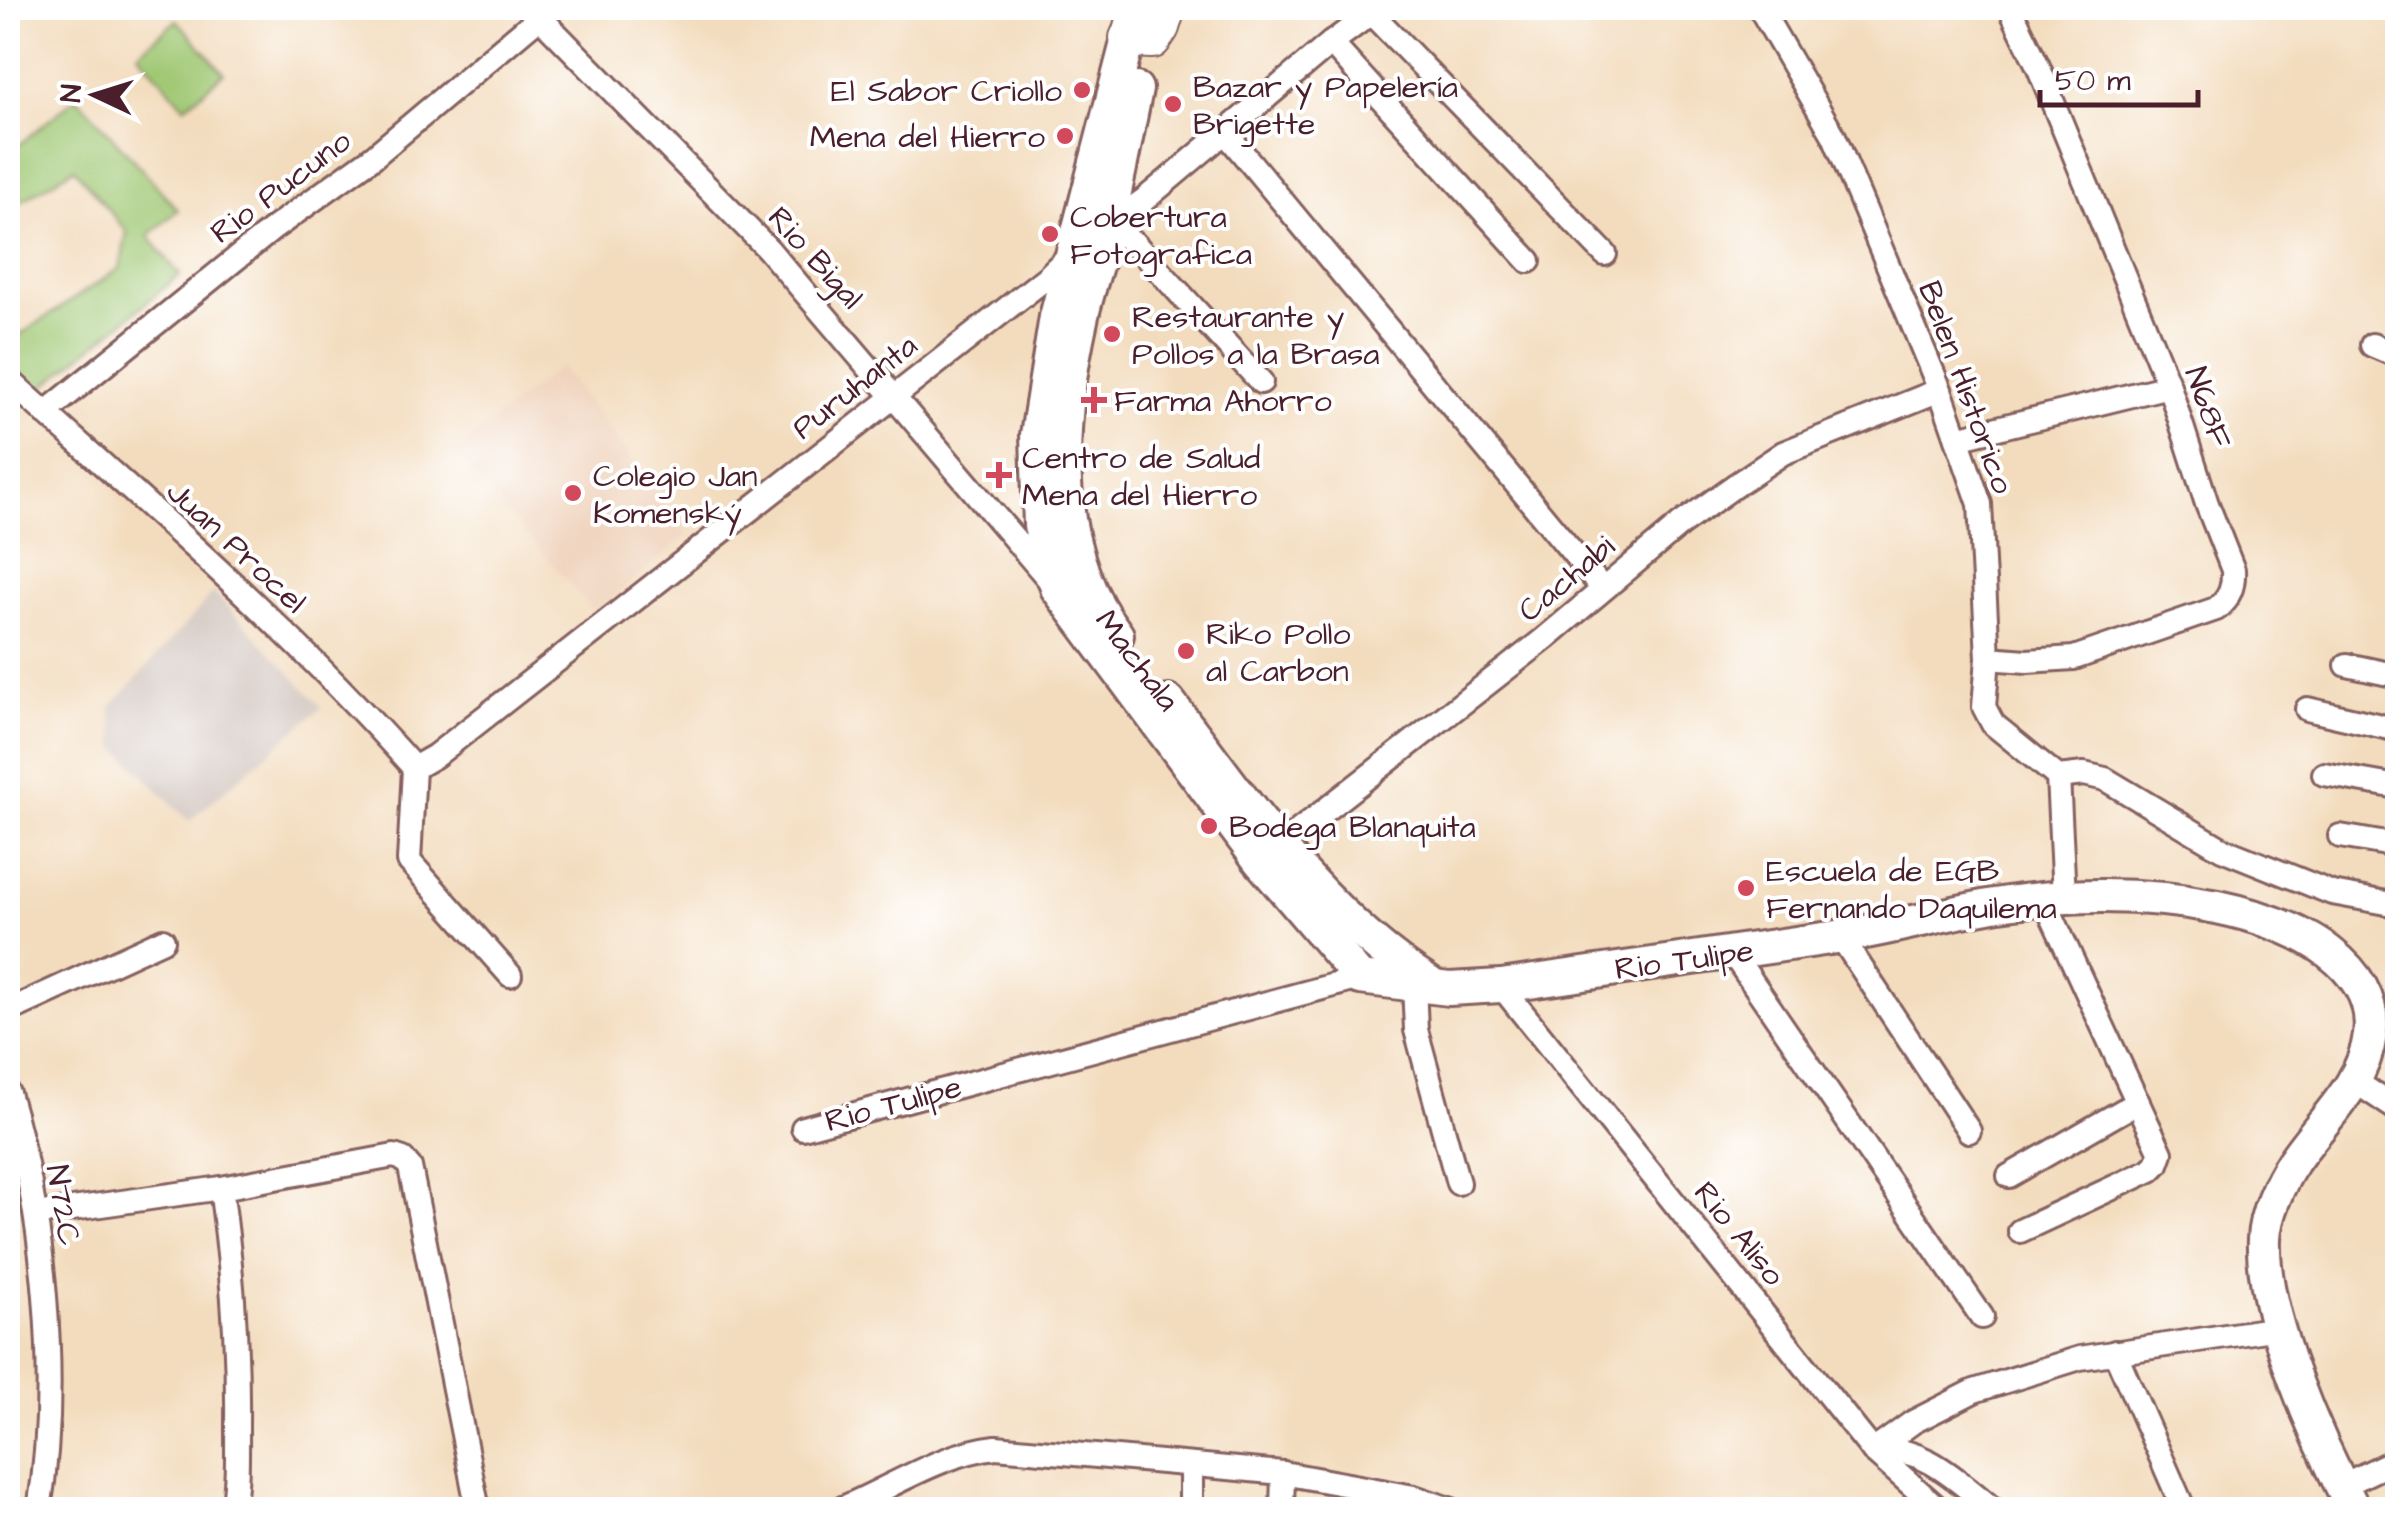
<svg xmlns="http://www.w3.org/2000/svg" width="2405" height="1517" font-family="'Architects Daughter',sans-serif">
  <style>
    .built { fill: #efd1ba }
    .industrial { fill: #cfc1ba }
    .green { fill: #9fc772; stroke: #74734e; stroke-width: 2.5 }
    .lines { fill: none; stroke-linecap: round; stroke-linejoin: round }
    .minor-casing { stroke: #85615e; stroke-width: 28 }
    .secondary-casing { stroke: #85615e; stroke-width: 38 }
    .primary-casing { stroke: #85615e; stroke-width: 42 }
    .minor { stroke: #fff; stroke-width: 22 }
    .secondary { stroke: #fff; stroke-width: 32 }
    .primary { stroke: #fff; stroke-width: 38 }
    .poi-dot { fill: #d1495b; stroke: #fff; stroke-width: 4 }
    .labels { text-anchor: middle; stroke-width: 8; stroke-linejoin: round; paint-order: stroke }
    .poi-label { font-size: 32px; fill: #4a1f2b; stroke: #fff; text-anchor: start }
    .street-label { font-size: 32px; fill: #4a1f2b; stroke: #fff }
  </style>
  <rect width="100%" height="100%" fill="#fff"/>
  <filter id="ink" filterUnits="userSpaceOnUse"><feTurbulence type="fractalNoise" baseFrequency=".01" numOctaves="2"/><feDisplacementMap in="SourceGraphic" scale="20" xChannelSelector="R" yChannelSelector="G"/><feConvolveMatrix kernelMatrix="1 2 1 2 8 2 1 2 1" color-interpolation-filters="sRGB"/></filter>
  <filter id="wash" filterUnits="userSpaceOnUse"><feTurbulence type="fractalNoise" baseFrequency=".0048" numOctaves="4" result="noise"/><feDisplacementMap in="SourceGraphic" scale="40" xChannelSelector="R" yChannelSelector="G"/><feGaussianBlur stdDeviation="2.25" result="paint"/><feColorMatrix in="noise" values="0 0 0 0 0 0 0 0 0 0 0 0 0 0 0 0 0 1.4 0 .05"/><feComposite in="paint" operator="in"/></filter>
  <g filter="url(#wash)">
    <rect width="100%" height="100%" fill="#f3dcbd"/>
    <path class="built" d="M560 366 688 534 595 613 454 452Z"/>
    <path class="industrial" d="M214 592 322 707 189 821 116 747 111 707Z"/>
    <g class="green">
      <path d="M177 20 224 73 185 107 138 53Z"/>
      <path d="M77 97 178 210 148 236 180 275 37 392 8 361V343L120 268 127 232 74 168 8 210V154Z"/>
    </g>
  </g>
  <g filter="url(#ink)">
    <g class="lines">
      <g class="minor-casing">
        <g id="minor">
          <path d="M531 8 768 249 1052 583"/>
          <path d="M1760 8 1834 136 1940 390 1980 504 1988 658 1984 707 1993 724 2058 777 2084 774 2105 779 2222 849 2332 893 2398 905"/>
          <path d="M1371 13 1605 254"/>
          <path d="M1331 43 1529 261"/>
          <path d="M1225 132 1603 589"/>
          <path d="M1107 226 1133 242 1261 382"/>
          <path d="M1106 227 1144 200 1331 43 1378 8"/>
          <path d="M2372 345 2398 356"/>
          <path d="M8 379C147 505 290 628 414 768"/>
          <path d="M45 413 274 228 373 157 550 8"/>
          <path d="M1957 438 2169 386"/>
          <path d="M1988 658 2027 661 2074 658 2216 609C2229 598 2234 587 2233 570L2207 504 2169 386 2038 66 2010 8"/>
          <path d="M2347 665 2398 676"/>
          <path d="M2307 709 2398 730"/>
          <path d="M414 768 435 756 1047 277 1072 253"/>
          <path d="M414 768 409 861 510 975"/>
          <path d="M2324 774 2398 787"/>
          <path d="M2058 777 2064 896"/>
          <path d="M2340 836 2398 846"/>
          <path d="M1269 854 1543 640 1681 524 1737 484 1783 453 1940 390"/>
          <path d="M1841 937 1969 1131"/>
          <path d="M1731 951 1982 1317"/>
          <path d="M1414 984 1416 1030 1458 1183"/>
          <path d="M1501 986 1873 1451 1940 1510"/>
          <path d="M8 1011 163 940"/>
          <path d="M2356 1082 2398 1110"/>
          <path d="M8 1093C45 1217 60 1381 39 1510"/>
          <path d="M803 1128 1360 978"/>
          <path d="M2009 1176 2138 1102"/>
          <path d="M221 1188C232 1267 238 1344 237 1423 237 1452 238 1481 233 1510"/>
          <path d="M37 1214 221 1188 394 1156 403 1159 410 1167 478 1510"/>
          <path d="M2020 1231 2151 1170 2157 1164 2161 1153 2044 899"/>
          <path d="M2115 1352 2184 1510"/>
          <path d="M1873 1451 1913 1422 1974 1391 2080 1358 2278 1328"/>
          <path d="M1873 1451C1921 1442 1960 1483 1994 1510"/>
          <path d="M2341 1486 2398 1459"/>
          <path d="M838 1510C889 1489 941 1453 996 1447L1283 1473 1414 1497 1452 1510"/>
          <path d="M1191 1510V1465"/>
          <path d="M1282 1510 1283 1473"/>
        </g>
      </g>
      <g class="secondary-casing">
        <g id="secondary">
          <path d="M1136 8 1056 317 1037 435 1040 526 1057 588 1259 860 1360 978 1449 989 1501 986C1613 969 1725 954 1837 937 1894 929 1950 911 2007 903 2078 893 2147 893 2217 907 2255 915 2298 928 2329 952 2355 972 2375 1000 2370 1035 2363 1087 2321 1120 2293 1162 2279 1183 2265 1214 2264 1239 2261 1315 2318 1442 2354 1510"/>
          <path d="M1117 635C1049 547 1058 423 1081 320 1088 287 1100 256 1108 224 1118 179 1127 134 1136 89"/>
          <path d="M1169 702C1246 802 1320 915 1429 983"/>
        </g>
      </g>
      <g class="primary-casing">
        <path id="primary" d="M1129 38 1152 39 1160 27 1166 8"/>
      </g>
      <use href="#minor" class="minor"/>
      <use href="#secondary" class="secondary"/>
      <use href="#primary" class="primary"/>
    </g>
  </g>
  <g class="poi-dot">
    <circle cx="1082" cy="90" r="10"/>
    <circle cx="1173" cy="104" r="10"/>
    <circle cx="1065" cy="136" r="10"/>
    <circle cx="1050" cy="234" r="10"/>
    <circle cx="1112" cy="334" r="10"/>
    <path d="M1089 385h10v10h10v10h-10v10h-10v-10h-10v-10h10z"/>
    <path d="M994 460h10v10h10v10h-10v10h-10v-10h-10v-10h10z"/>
    <circle cx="573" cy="493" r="10"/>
    <circle cx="1186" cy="651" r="10"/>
    <circle cx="1209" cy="826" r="10"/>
    <circle cx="1746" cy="888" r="10"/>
  </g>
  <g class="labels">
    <g class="poi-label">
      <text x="1193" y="97">Bazar y Papelería<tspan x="1193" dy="37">Brigette</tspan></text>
      <text x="1062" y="101" text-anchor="end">El Sabor Criollo</text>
      <text x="1045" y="147" text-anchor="end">Mena del Hierro</text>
      <text x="1070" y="227">Cobertura<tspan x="1070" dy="37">Fotografica</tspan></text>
      <text x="1132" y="327">Restaurante y<tspan x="1132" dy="37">Pollos a la Brasa</tspan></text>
      <text x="1114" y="411">Farma Ahorro</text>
      <text x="1022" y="468">Centro de Salud<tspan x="1022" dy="37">Mena del Hierro</tspan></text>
      <text x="593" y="486">Colegio Jan<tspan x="593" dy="37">Komenský</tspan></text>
      <text x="1206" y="644">Riko Pollo<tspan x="1206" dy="37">al Carbon</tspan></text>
      <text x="1229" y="837">Bodega Blanquita</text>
      <text x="1766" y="881">Escuela de EGB<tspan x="1766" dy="37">Fernando Daquilema</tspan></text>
    </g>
    <g class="street-label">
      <text transform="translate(280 186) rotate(-37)" y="11">Rio Pucuno</text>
      <text transform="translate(816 257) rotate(48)" y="11">Rio Bigal</text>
      <text transform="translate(854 386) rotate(-38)" y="11">Puruhanta</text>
      <text transform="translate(1967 387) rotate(70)" y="11">Belen Historico</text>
      <text transform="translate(2209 407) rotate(71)" y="11">N68F</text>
      <text transform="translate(237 546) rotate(43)" y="11">Juan Procel</text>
      <text transform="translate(1566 578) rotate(-40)" y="11">Cachabi</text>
      <text transform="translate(1138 660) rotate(53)" y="11">Machala</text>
      <text transform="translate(1684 959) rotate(-8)" y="11">Rio Tulipe</text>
      <text transform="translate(893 1103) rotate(-15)" y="11">Rio Tulipe</text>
      <text transform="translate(64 1205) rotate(81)" y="11">N72C</text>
      <text transform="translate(1740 1233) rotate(51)" y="11">Rio Aliso</text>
    </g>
  </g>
  <rect width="2405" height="1517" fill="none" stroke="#fff" stroke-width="40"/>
  <g transform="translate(95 95) rotate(274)" stroke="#ffffff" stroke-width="8" paint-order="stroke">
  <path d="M0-8L18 38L0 25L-18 38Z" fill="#4a1f2b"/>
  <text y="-15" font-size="28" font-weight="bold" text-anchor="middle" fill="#4a1f2b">N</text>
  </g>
  <path d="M2040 90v15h158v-15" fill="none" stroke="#4a1f2b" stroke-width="5"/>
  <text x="2055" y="90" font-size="30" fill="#4a1f2b" stroke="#ffffff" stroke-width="8" paint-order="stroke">50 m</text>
</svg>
